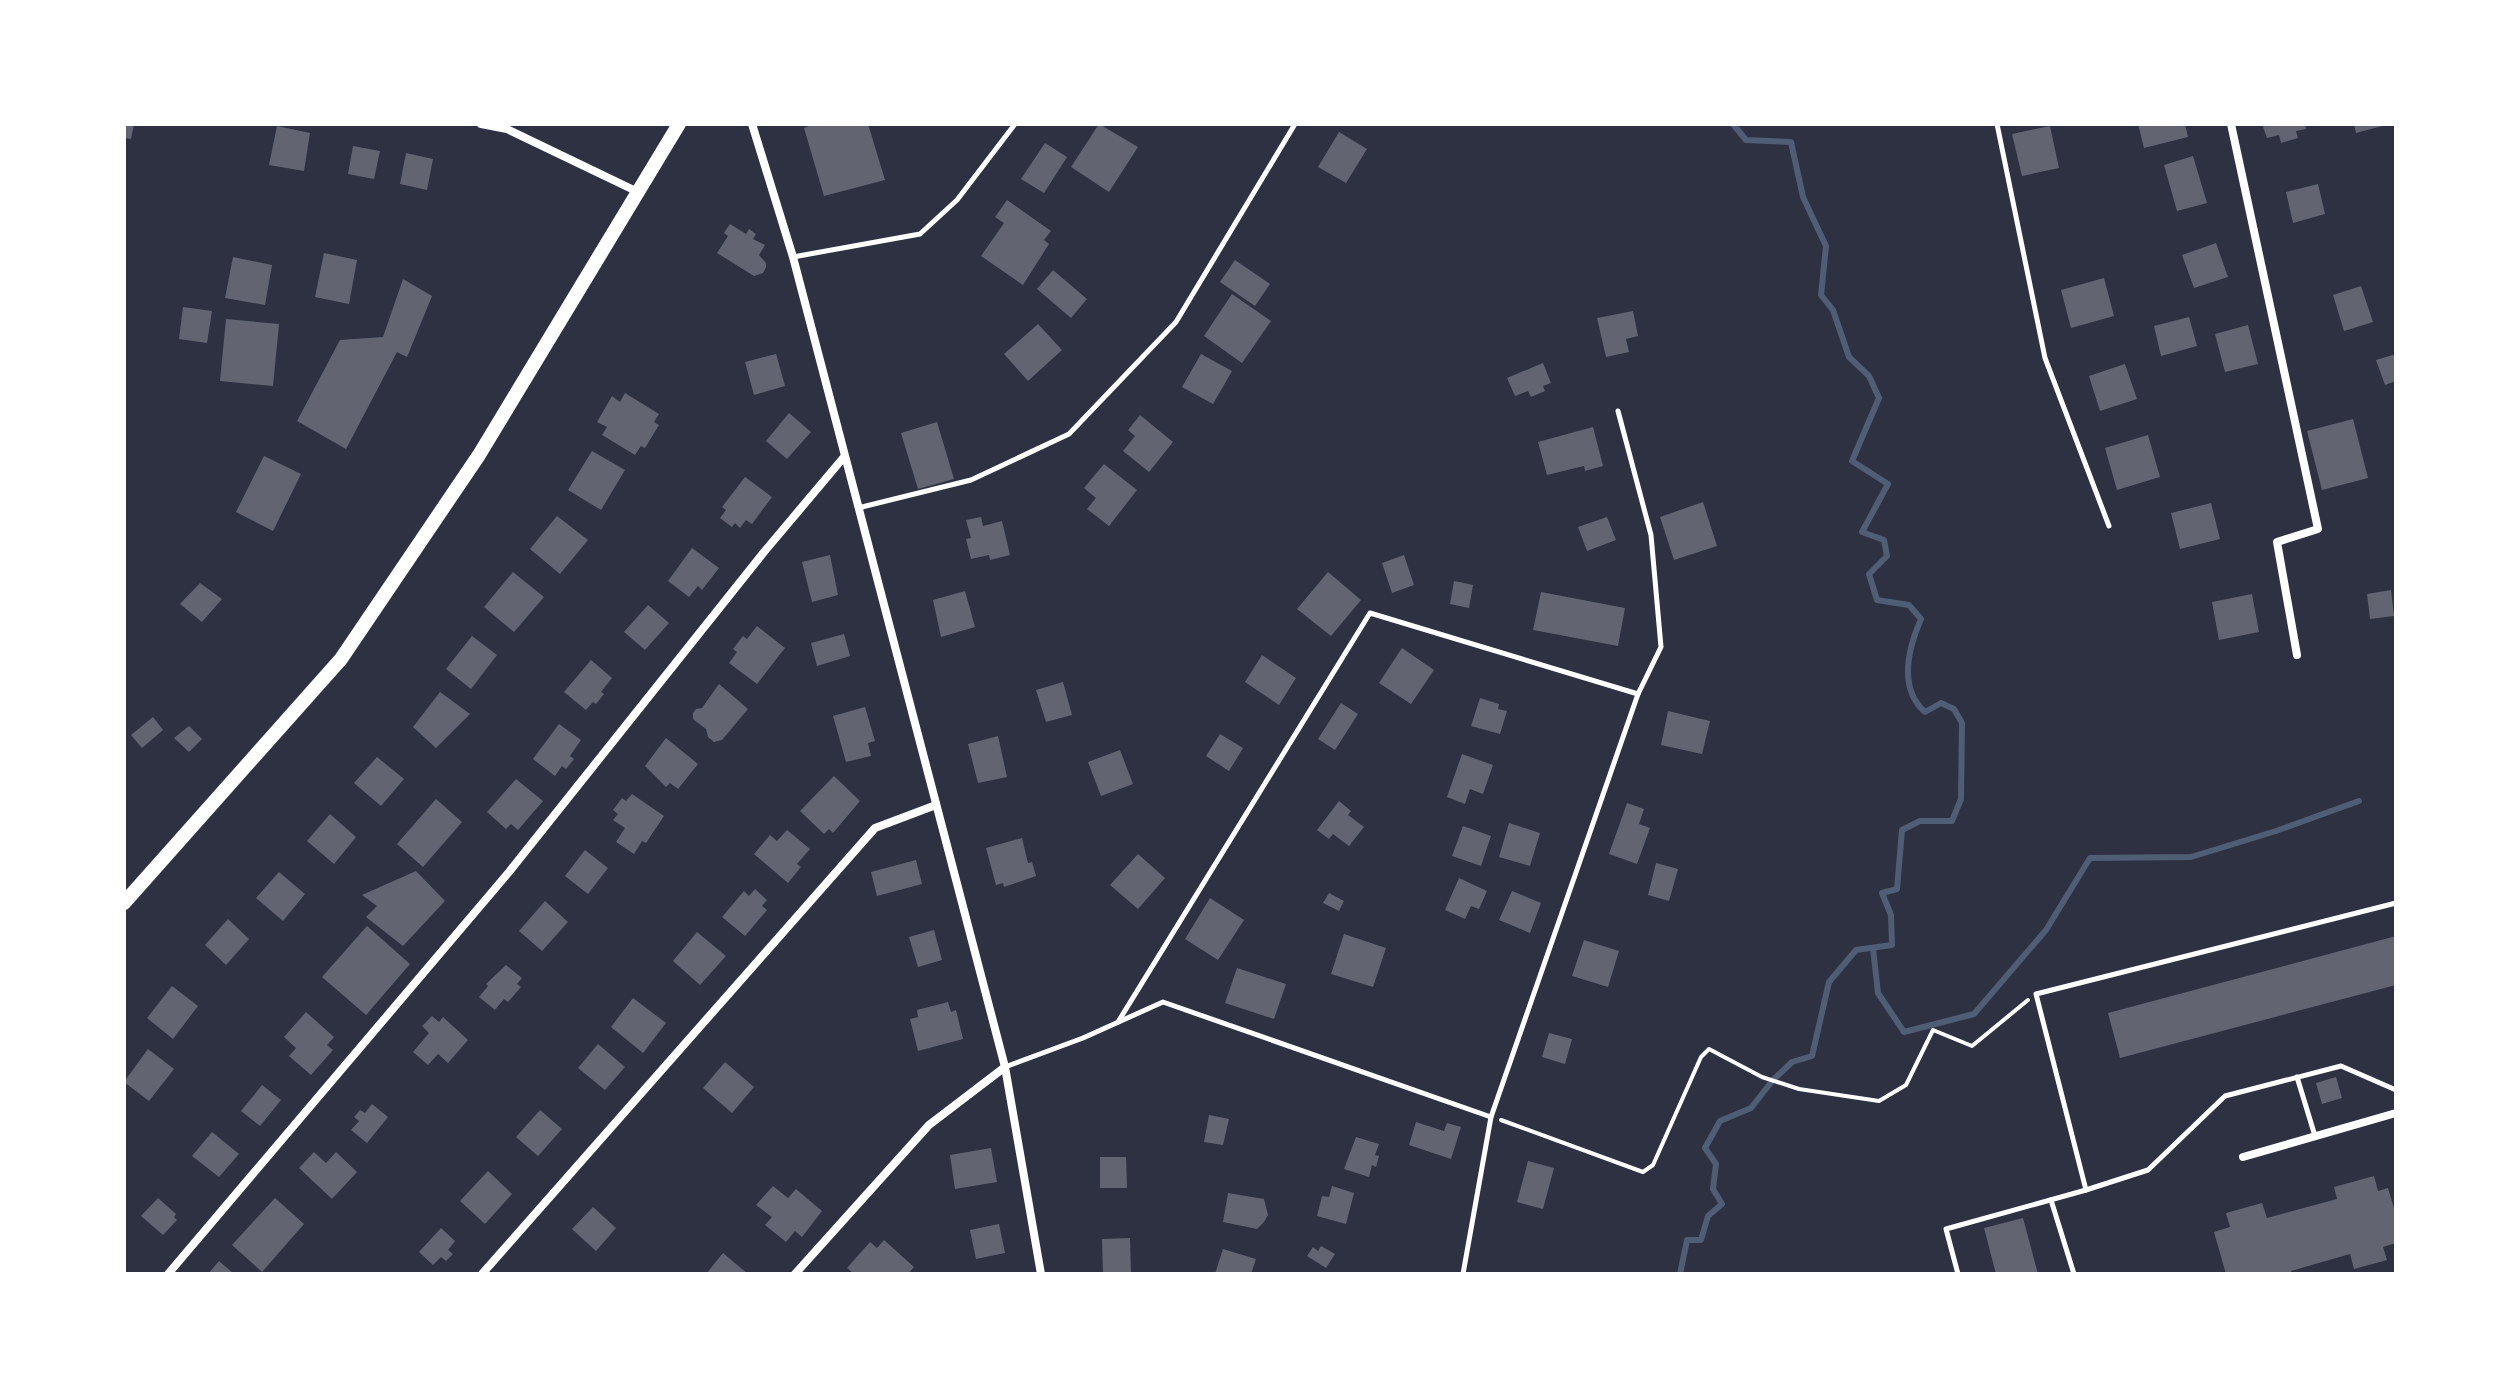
<svg xmlns="http://www.w3.org/2000/svg" width="2520" height="1398" font-family="'PT Serif',serif">
  <style>
    .lines { fill: none; stroke-linecap: round; stroke-linejoin: round }
    .stream { stroke: #4f5d75; stroke-width: 6 }
    .building { fill: #626471 }
    .path { stroke: #fff; stroke-width: 4 }
    .service { stroke: #fff; stroke-width: 5 }
    .minor { stroke: #fff; stroke-width: 8 }
    .secondary { stroke: #fff; stroke-width: 14 }
  </style>
  <rect width="100%" height="100%" fill="#2d3142"/>
  <g class="lines">
    <g class="stream">
      <path d="M1873 948 1878 993 1904 1032 1974 1014 2046 930 2090 858 2191 857 2276 831 2359 801"/>
      <path d="M1680 1274 1687 1240H1701L1708 1216 1722 1204 1713 1189 1716 1164 1705 1148 1720 1121 1751 1108 1773 1080 1792 1062 1812 1056 1829 982 1856 950 1892 945 1891 915 1882 893 1897 889 1902 830 1920 821H1952L1961 799 1962 723 1954 709 1941 703 1925 712C1898 688 1908 649 1921 619L1909 605 1877 600 1869 574 1887 556 1884 540 1862 532 1888 484 1852 461 1879 398 1869 376 1849 357 1833 310 1821 295 1826 246 1803 197 1791 142 1746 140 1733 124"/>
    </g>
  </g>
  <g class="building">
    <path d="M124 124H134L131 139 124 138Z"/>
    <path d="M814 124H868L885 180 824 196 804 128Z"/>
    <path d="M1099 124 1138 147 1109 192 1071 167Z"/>
    <path d="M2138 124H2185L2188 137 2144 148Z"/>
    <path d="M2262 124H2305L2306 129 2296 131 2298 138 2281 143 2279 135 2267 138Z"/>
    <path d="M2354 124H2386V125L2356 133Z"/>
    <path d="M277 126 310 133 304 171 269 165Z"/>
    <path d="M2050 126 2059 168 2022 176 2012 134Z"/>
    <path d="M1339 132 1367 149 1346 183 1318 167Z"/>
    <path d="M1045 143 1067 157 1044 193 1021 179Z"/>
    <path d="M353 146 380 151 374 179 348 174Z"/>
    <path d="M406 153 433 159 427 190 400 184Z"/>
    <path d="M2193 156 2207 203 2177 211 2164 165Z"/>
    <path d="M2318 184 2325 214 2293 223 2286 192Z"/>
    <path d="M1007 200 1051 231 1044 240 1049 244 1023 285 981 256 1004 223 995 217Z"/>
    <path d="M730 224 746 234 749 229 756 234 753 239 765 245 759 255 766 263V267L763 273 754 276 717 253 728 236 724 233Z"/>
    <path d="M2216 243 2228 277 2194 288 2182 255Z"/>
    <path d="M324 253 357 260 349 304 315 297Z"/>
    <path d="M233 257 272 265 265 305 225 298Z"/>
    <path d="M1235 260 1270 284 1255 306 1220 282Z"/>
    <path d="M1053 270 1087 299 1071 318 1037 289Z"/>
    <path d="M2104 278 2114 316 2071 328 2061 290Z"/>
    <path d="M403 279 432 296 407 357 397 352 346 449 297 421 340 340 383 337Z"/>
    <path d="M2361 286 2373 322 2344 331 2333 295Z"/>
    <path d="M1232 294 1271 321 1242 363 1204 336Z"/>
    <path d="M183 307 212 311 207 343 179 339Z"/>
    <path d="M1633 311 1638 336 1626 339 1629 352 1606 357 1597 318Z"/>
    <path d="M2189 317 2197 346 2161 356 2154 326Z"/>
    <path d="M226 319 279 324 273 386 220 381Z"/>
    <path d="M1038 324 1062 350 1028 381 1004 354Z"/>
    <path d="M2248 325 2258 364 2225 372 2215 334Z"/>
    <path d="M776 354 785 386 754 395 745 362Z"/>
    <path d="M1201 354 1232 371 1213 404 1182 387Z"/>
    <path d="M2396 354V381L2385 385 2376 360Z"/>
    <path d="M1543 363 1551 383 1543 386 1545 391 1531 397 1528 391 1515 396 1507 378Z"/>
    <path d="M2125 364 2137 399 2100 411 2089 376Z"/>
    <path d="M625 393 659 414 654 422 659 425 645 448 641 446 635 455 602 435 607 427 597 422 612 396 620 402Z"/>
    <path d="M789 413 811 432 787 459 766 441Z"/>
    <path d="M1140 415 1173 442 1149 472 1123 451 1135 436 1128 430Z"/>
    <path d="M2353 419 2368 478 2322 490 2307 431Z"/>
    <path d="M937 422 954 479 918 489 901 433Z"/>
    <path d="M1593 427 1603 466 1585 471 1584 466 1547 475 1538 442Z"/>
    <path d="M2148 435 2160 477 2117 490 2105 448Z"/>
    <path d="M592 451 625 470 601 510 568 490Z"/>
    <path d="M264 456 301 474 273 531 236 512Z"/>
    <path d="M1104 464 1137 490 1109 526 1087 509 1096 498 1084 488Z"/>
    <path d="M745 477 772 497 752 524 746 520 740 528 735 523 732 527 720 518 726 510 722 507Z"/>
    <path d="M1703 502 1717 546 1674 560 1660 517Z"/>
    <path d="M2211 503 2220 539 2180 549 2171 513Z"/>
    <path d="M557 516 588 540 560 574 530 549Z"/>
    <path d="M981 517 983 526 1002 521 1010 555 990 560 989 555 971 559 966 539 971 538 966 520Z"/>
    <path d="M1607 517 1616 540 1587 551 1578 527Z"/>
    <path d="M692 548 719 568 702 590 698 586 689 597 668 581Z"/>
    <path d="M830 555 838 595 812 602 802 562Z"/>
    <path d="M1404 555 1414 585 1392 593 1382 563Z"/>
    <path d="M513 572 544 597 514 632 484 607Z"/>
    <path d="M1328 572 1361 600 1331 636 1297 609Z"/>
    <path d="M1454 581 1473 585 1469 608 1450 604Z"/>
    <path d="M200 583 222 599 202 622 180 604Z"/>
    <path d="M2391 590 2394 616 2370 619 2367 594Z"/>
    <path d="M965 591 975 627 941 637 933 600Z"/>
    <path d="M1541 592 1625 608 1618 646 1533 630Z"/>
    <path d="M2252 594 2259 632 2219 640 2212 602Z"/>
    <path d="M648 605 669 623 645 650 624 632Z"/>
    <path d="M757 626 785 648 757 684 729 663 737 652 733 649 743 636 747 639Z"/>
    <path d="M844 634 850 656 817 666 811 643Z"/>
    <path d="M472 636 497 655 471 689 446 669Z"/>
    <path d="M1402 648 1434 670 1411 704 1379 683Z"/>
    <path d="M1262 655 1296 678 1279 705 1245 682Z"/>
    <path d="M591 660 612 678 601 692 604 694 596 704 593 702 586 710 564 692Z"/>
    <path d="M1063 682 1072 715 1046 722 1036 690Z"/>
    <path d="M719 684 748 709 722 740 714 742 708 737 706 729 693 719V713L696 709 702 708Z"/>
    <path d="M440 692 470 714 436 748 413 727Z"/>
    <path d="M1480 698 1499 704 1498 709 1507 711 1500 734 1471 726Z"/>
    <path d="M1341 703 1358 714 1335 750 1318 739Z"/>
    <path d="M865 707 875 741 868 743 871 756 846 762 833 716Z"/>
    <path d="M1668 711 1710 721 1702 754 1661 745Z"/>
    <path d="M153 717 163 730 142 748 131 735Z"/>
    <path d="M559 724 581 740 570 756 574 759 566 769 562 766 555 776 533 759Z"/>
    <path d="M189 726 202 739 189 752 174 738Z"/>
    <path d="M1220 734 1243 748 1229 771 1206 756Z"/>
    <path d="M998 736 1007 777 978 783 968 744Z"/>
    <path d="M666 738 698 764 678 789 670 783 666 787 645 766Z"/>
    <path d="M1120 750 1133 784 1101 796 1088 762Z"/>
    <path d="M1462 754 1493 765 1483 794 1470 789 1465 804 1447 797Z"/>
    <path d="M377 757 404 779 381 806 354 783Z"/>
    <path d="M834 776 860 801 833 833 829 829 824 834 800 811Z"/>
    <path d="M516 779 543 801 518 830 511 824 506 829 487 812Z"/>
    <path d="M632 794 664 816 646 843 642 841 634 854 616 842 625 828 613 820 618 814 613 810 622 798 626 801Z"/>
    <path d="M436 799 462 822 423 867 397 844Z"/>
    <path d="M1339 801 1351 811 1348 815 1364 827 1349 846 1333 834 1329 839 1317 830Z"/>
    <path d="M1627 803 1644 809 1639 824 1650 828 1637 864 1609 854Z"/>
    <path d="M330 814 356 837 334 864 307 841Z"/>
    <path d="M1509 823 1540 833 1530 866 1499 857Z"/>
    <path d="M1463 826 1491 836 1481 866 1452 856Z"/>
    <path d="M787 830 810 849 797 864 801 867 788 883 754 854 770 835 777 841Z"/>
    <path d="M1022 838 1028 863 1032 862 1036 876 1004 887 1003 883 996 885 986 848Z"/>
    <path d="M585 850 608 868 588 894 565 876Z"/>
    <path d="M1138 854 1165 878 1138 909 1110 885Z"/>
    <path d="M916 860 922 884 877 896 871 872Z"/>
    <path d="M1656 863 1678 869 1669 901 1648 895Z"/>
    <path d="M416 871 445 901 403 946 366 917 377 906 362 895Z"/>
    <path d="M279 872 305 894 283 921 256 898Z"/>
    <path d="M1459 878 1487 891 1479 909 1471 906 1465 919 1445 910Z"/>
    <path d="M755 889 767 900 762 906 767 910 745 936 722 917 744 891 749 896Z"/>
    <path d="M1512 891 1541 903 1530 933 1499 920Z"/>
    <path d="M1329 893 1344 901 1339 911 1323 903Z"/>
    <path d="M1210 898 1244 920 1218 960 1185 939Z"/>
    <path d="M545 901 568 922 542 951 519 931Z"/>
    <path d="M228 919 249 939 226 965 205 945Z"/>
    <path d="M367 926 410 964 366 1015 322 977Z"/>
    <path d="M934 930 942 960 918 967 909 937Z"/>
    <path d="M697 932 726 956 700 985 673 961Z"/>
    <path d="M1344 934 1386 948 1373 987 1331 974Z"/>
    <path d="M2396 936V985L2120 1058 2108 1013Z"/>
    <path d="M1584 940 1619 951 1608 987 1572 976Z"/>
    <path d="M506 965 522 978 517 984 521 987 508 1002 504 999 495 1010 479 997 488 986 486 984Z"/>
    <path d="M1237 968 1286 984 1274 1019 1225 1003Z"/>
    <path d="M172 986 198 1006 173 1039 147 1018Z"/>
    <path d="M633 998 666 1023 643 1053 611 1027Z"/>
    <path d="M948 1002 951 1012 956 1010 963 1039 918 1051 910 1019 918 1017 917 1010Z"/>
    <path d="M306 1012 334 1037 327 1045 333 1050 311 1075 289 1056 296 1048 284 1037Z"/>
    <path d="M432 1016 439 1022 443 1017 468 1040 448 1063 438 1054 428 1065 413 1052 429 1033 422 1026Z"/>
    <path d="M1549 1033 1572 1039 1565 1064 1542 1057Z"/>
    <path d="M598 1044 625 1067 605 1090 578 1068Z"/>
    <path d="M148 1049 174 1069 149 1101 124 1082Z"/>
    <path d="M725 1062 754 1087 732 1113 703 1088Z"/>
    <path d="M2336 1077 2342 1098 2322 1104 2316 1083Z"/>
    <path d="M262 1085 281 1100 260 1126 241 1111Z"/>
    <path d="M372 1104 388 1117 367 1143 351 1130 359 1121 354 1117 360 1110 365 1113Z"/>
    <path d="M540 1110 562 1129 538 1156 516 1137Z"/>
    <path d="M1209 1115 1229 1119 1223 1145 1204 1142Z"/>
    <path d="M1416 1122 1444 1131 1447 1123 1461 1127 1451 1159 1409 1145Z"/>
    <path d="M212 1132 239 1154 219 1177 192 1156Z"/>
    <path d="M1356 1137 1379 1144 1375 1155 1379 1156 1376 1167 1372 1165 1369 1177 1344 1169Z"/>
    <path d="M991 1148 997 1182 955 1189 950 1155Z"/>
    <path d="M314 1152 326 1163 336 1152 357 1172 332 1199 299 1168Z"/>
    <path d="M1100 1157H1126L1127 1188H1100Z"/>
    <path d="M1528 1161 1554 1168 1543 1209 1517 1202Z"/>
    <path d="M488 1171 512 1194 485 1224 460 1201Z"/>
    <path d="M2374 1176 2378 1191 2388 1188 2396 1215V1243L2383 1247 2387 1260 2354 1269 2350 1254 2291 1271 2292 1274H2226L2214 1232 2230 1227 2226 1213 2262 1203 2267 1218 2337 1199 2334 1187Z"/>
    <path d="M773 1186 788 1198 796 1189 822 1211 802 1237 795 1231 786 1242 765 1225 772 1217 756 1205Z"/>
    <path d="M1332 1186 1354 1193 1346 1224 1317 1216 1322 1196 1329 1197Z"/>
    <path d="M1228 1193 1264 1199 1268 1215 1264 1222 1257 1229 1223 1222Z"/>
    <path d="M158 1198 176 1214 174 1217 177 1220 163 1235 141 1216Z"/>
    <path d="M275 1198 304 1224 262 1272 232 1245Z"/>
    <path d="M593 1207 616 1228 596 1251 572 1229Z"/>
    <path d="M2023 1218 2038 1274H1996L1984 1228Z"/>
    <path d="M999 1224 1005 1253 976 1259 970 1230Z"/>
    <path d="M441 1228 455 1241 448 1250 453 1254 446 1261 441 1257 433 1265 419 1252Z"/>
    <path d="M1130 1238 1131 1274H1103L1102 1239Z"/>
    <path d="M884 1240 914 1267 908 1274H854L847 1268 870 1242 877 1248Z"/>
    <path d="M1321 1246 1335 1254 1326 1268 1307 1256 1313 1247 1318 1251Z"/>
    <path d="M1223 1249 1256 1259 1251 1274H1215Z"/>
    <path d="M723 1253 748 1274H706Z"/>
    <path d="M219 1261 234 1274H208Z"/>
  </g>
  <g class="lines">
    <path class="path" d="M1501 1120 1643 1172 1653 1165 1701 1057 1709 1049 1762 1077 1799 1089 1879 1101 1906 1085 1933 1030 1972 1046 2028 1000"/>
    <g class="service">
      <path d="M1997 124 2045 358 2109 526"/>
      <path d="M793 257 920 234 957 200 1015 124"/>
      <path d="M858 508 971 480 1069 434 1176 322 1295 124"/>
      <path d="M1118 1022 1370 613 1638 694"/>
      <path d="M1005 1067 1083 1038 1163 1002 1491 1117 1638 694 1661 647 1651 535 1618 411"/>
      <path d="M2297 1077 2315 1136"/>
      <path d="M2086 1190 2036 994 2396 903"/>
      <path d="M2051 1200 2074 1274"/>
      <path d="M1463 1274 1491 1117"/>
      <path d="M1958 1274 1946 1229 2086 1190 2148 1170 2225 1096 2341 1066 2396 1090"/>
    </g>
    <g class="minor">
      <path d="M481 124 507 129 638 192"/>
      <path d="M752 124 793 257 1005 1067 1041 1274"/>
      <path d="M2231 124 2318 529 2277 542 2297 655"/>
      <path d="M2243 1157 2396 1113"/>
      <path d="M168 1274 509 872 764 552 844 457"/>
      <path d="M482 1274 875 828 936 805"/>
      <path d="M795 1274 929 1125 1005 1067"/>
    </g>
    <path class="secondary" d="M124 903 341 659 479 455 679 124"/>
  </g>
  <rect width="2520" height="1398" fill="none" stroke="#ffffff" stroke-width="252"/>
</svg>
